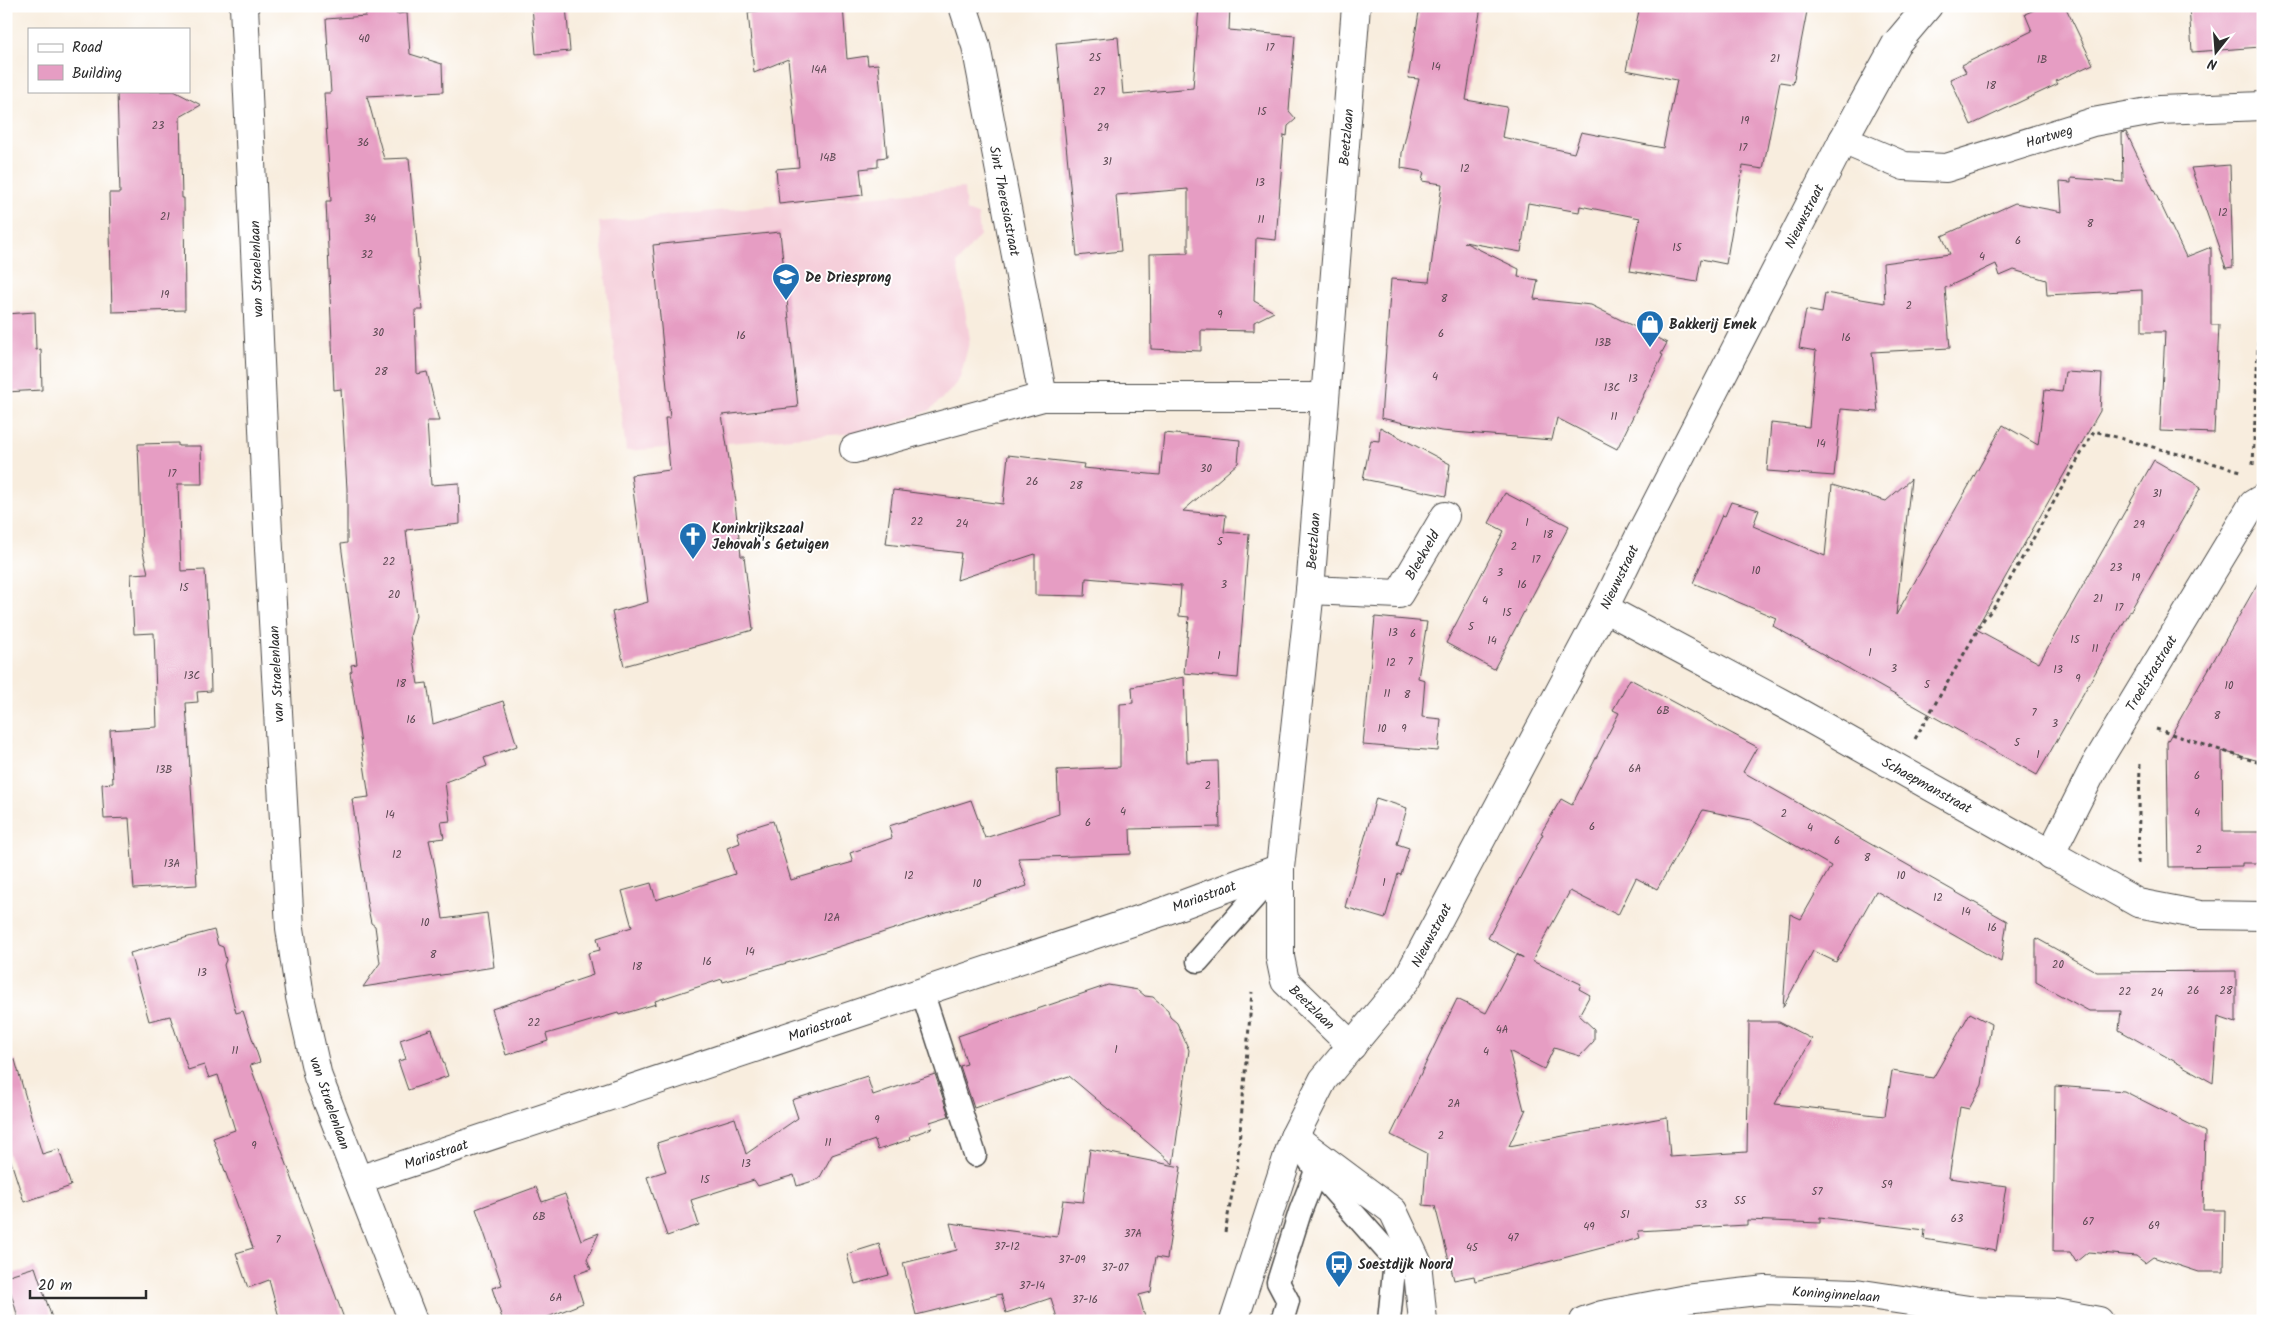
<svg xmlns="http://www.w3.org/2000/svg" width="2269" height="1327" font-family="Kalam,sans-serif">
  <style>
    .built { fill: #f5cfda }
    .building { fill: #e69dc3 }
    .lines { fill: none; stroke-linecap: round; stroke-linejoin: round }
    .lane-casing { stroke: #4a4846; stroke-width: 25 }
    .street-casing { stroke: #4a4846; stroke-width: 30 }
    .path { stroke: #4a4846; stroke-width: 3; stroke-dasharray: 4 4; stroke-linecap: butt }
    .lane { stroke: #fff; stroke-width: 22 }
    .street { stroke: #fff; stroke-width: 28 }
    .labels { text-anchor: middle; stroke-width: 4; stroke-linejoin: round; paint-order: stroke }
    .number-label { font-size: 11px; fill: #5a4851 }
    .street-label { font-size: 14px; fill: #2b2b2b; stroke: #fff }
    .poi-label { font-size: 14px; font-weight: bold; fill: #2b2b2b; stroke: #fff; text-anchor: start }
  </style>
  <rect width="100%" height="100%" fill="#fff"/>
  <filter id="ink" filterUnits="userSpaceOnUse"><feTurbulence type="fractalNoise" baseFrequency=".02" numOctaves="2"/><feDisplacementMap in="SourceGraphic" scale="10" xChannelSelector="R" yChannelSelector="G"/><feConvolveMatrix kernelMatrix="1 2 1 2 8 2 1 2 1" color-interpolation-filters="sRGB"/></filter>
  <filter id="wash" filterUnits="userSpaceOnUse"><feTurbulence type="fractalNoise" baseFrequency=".0096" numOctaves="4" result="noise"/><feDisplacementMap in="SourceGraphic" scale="20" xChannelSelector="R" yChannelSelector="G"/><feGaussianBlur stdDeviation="1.12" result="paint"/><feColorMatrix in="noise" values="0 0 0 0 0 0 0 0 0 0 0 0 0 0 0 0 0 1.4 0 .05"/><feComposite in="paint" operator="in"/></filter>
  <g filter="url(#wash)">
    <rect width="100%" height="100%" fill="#f8edde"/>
    <path class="built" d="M964 188 966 211 978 215 980 235 957 263 970 339 960 378 949 392 929 411 869 432 626 451 599 222Z"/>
    <g id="blocks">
      <g class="building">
        <path d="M365 6H395L396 14 407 13 410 54 442 64 443 92 367 96 384 159 409 158 423 310H415L417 374 427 372 439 421H427L431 485 459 483 460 524 406 530 416 616 410 636 418 684 427 683 433 724 503 701 517 746 484 758 487 766 445 782 450 821 441 822 444 838 429 840 435 867 443 919 487 913 494 967 363 987 380 963 375 926 371 923 367 903 352 799 369 797 350 672 352 671 351 665 357 664 341 544 347 543V489L341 389 334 390 326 201H331L324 93H331L326 19 366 16Z"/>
        <path d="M532 6H566L570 51 536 54Z"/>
        <path d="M798 6H843L847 59 867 56 868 65 878 64 887 157 878 158V167L860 169 863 195 779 204 776 169 799 167 788 59 754 73 748 12Z"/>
        <path d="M1199 6H1230L1229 30 1295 36 1289 111 1296 119 1288 126 1287 136 1284 135 1276 240 1256 238 1254 301 1274 312 1254 322V331L1201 330V351L1151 349 1150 254 1188 253V189L1116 195 1121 251 1077 256 1056 43 1118 37 1123 94 1193 88Z"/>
        <path d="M1420 6H1481L1466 100 1507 107 1502 137 1574 153 1581 132 1663 148 1677 80 1626 70 1640 6H1808L1793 84 1780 82 1763 169 1743 166 1726 264 1701 259 1697 282 1630 271 1640 218 1580 206 1579 212 1528 203 1521 252 1464 242 1519 269 1518 277 1538 280 1534 299 1591 305 1667 343 1661 354 1663 355 1617 449 1557 418 1552 440 1441 431 1381 418 1391 279 1429 282 1442 184 1422 181 1424 172 1401 168 1402 153 1419 79 1408 78Z"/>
        <path d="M2043 6H2065L2093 64 2056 81 2058 84 1971 125 1950 79 1966 72 1962 65 2032 31 2025 14Z"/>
        <path d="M2189 6H2259L2261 47 2192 52Z"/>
        <path d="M117 91H174L201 105 180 117 182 198H184L185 310 112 312 109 193H120Z"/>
        <path d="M2126 132 2186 257 2211 247V325H2219L2214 433 2160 431 2165 332H2142V290L2047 295 2046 280 2014 270 2000 276 1996 264 1945 288 1950 348 1872 352 1878 412 1841 409 1834 476 1767 471 1771 423 1809 427 1816 351 1799 348 1806 310 1822 313 1825 293 1885 303 1883 263 1950 254 1942 236 2015 203 2062 212 2060 182 2071 183V178L2123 182 2122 133Z"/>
        <path d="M2230 165 2233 267 2226 268 2191 168Z"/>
        <path d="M780 232 798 407 722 415 736 502 735 503 741 556H744L753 630 624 666 612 612 648 602 631 475 670 470 665 418H670L653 245Z"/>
        <path d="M35 312 36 350 41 349 42 390 6 392V314Z"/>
        <path d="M2065 372 2102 374 2100 411 1976 629 2039 663 2154 460 2201 487 2037 775 1773 626 1776 618 1693 583 1722 515 1725 516 1731 502 1759 510 1753 526 1825 556 1832 485 1886 501 1911 479 1896 615 2003 425 2038 445 2045 390 2062 392Z"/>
        <path d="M1380 427 1450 464 1446 496 1363 479 1371 440 1379 441Z"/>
        <path d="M1164 433 1240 440 1238 463 1183 511 1226 515 1224 532 1249 534 1238 678 1184 673 1189 617 1179 616 1181 586 1086 578 1085 596 1035 595V554L957 580 961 553 886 544 893 490 1003 504 1008 455 1084 464 1083 468 1160 475Z"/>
        <path d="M178 443V446H201L202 484H178L181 571 205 570 210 656 211 691 197 692 198 702 186 703 197 885 134 889 129 818 104 819 102 784 113 783 110 730 157 727 154 633 134 634 131 574 148 573 142 548 138 444Z"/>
        <path d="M1505 493 1569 526 1494 669 1446 643 1504 531 1489 523Z"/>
        <path d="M2263 574V762L2222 751 2223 832H2263V863H2242V866L2169 867 2167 742Z"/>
        <path d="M1375 617 1427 622 1418 678 1425 680 1422 717 1441 719 1438 751 1363 745Z"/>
        <path d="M1184 677 1187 762 1218 761 1220 827 1130 829 1131 854 1018 858 1027 886 807 957 723 982 722 979 655 1001 656 1004 619 1015 618 1013 546 1034 548 1041 506 1055 492 1009 593 975 588 953 600 950 597 938 632 927 622 891 651 883 656 900 735 874 727 848 740 843 737 832 773 821 791 880 853 862 850 853 892 838 889 826 971 800 985 838 1059 814 1057 770 1120 767V704L1133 703 1132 687Z"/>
        <path d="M1630 679 1757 747 1743 772 2007 921 2001 962 1876 891 1836 962 1813 951 1783 1007 1790 914 1801 919 1831 866 1751 820 1703 810 1657 889 1636 878 1618 915 1570 891 1532 961 1581 984 1579 989 1590 995 1579 1015 1594 1029V1041L1580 1056 1554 1048 1544 1069 1509 1051 1524 1110 1526 1109 1509 1146 1667 1117 1670 1157 1747 1152 1749 1022H1779L1812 1039 1775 1104 1885 1116 1892 1071 1933 1078 1970 1013 1991 1024 1982 1085 1969 1109 1960 1107 1949 1178 2006 1186 1996 1251 1924 1239 1925 1230 1820 1217V1223L1747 1220V1225L1638 1231 1640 1238 1475 1281 1474 1276 1454 1280 1435 1206 1423 1205 1427 1153 1391 1135 1457 999 1486 1013 1517 955 1524 958 1488 938 1543 834 1541 833 1561 799 1572 805 1619 713 1613 710Z"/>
        <path d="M1376 798 1407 808 1397 844 1409 848 1401 875 1398 874 1385 919 1345 907Z"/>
        <path d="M214 930 218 945 223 947 226 960 224 965 236 1013 243 1011 260 1062 250 1065 345 1321H280L269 1280 248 1288 236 1253 253 1248 213 1138 235 1130 218 1075 209 1078 204 1065 188 1070 170 1016 149 1021 130 953Z"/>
        <path d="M2036 938 2097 972 2236 971V1023L2218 1017 2213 1083 2119 1030 2121 1011H2089L2036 982Z"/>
        <path d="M1108 985 1138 990 1145 996 1153 997 1168 1010 1170 1017 1177 1023 1189 1050 1173 1164 1069 1076 974 1108 960 1066 967 1064 958 1036Z"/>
        <path d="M432 1029 448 1076 408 1090 398 1061 406 1059 400 1040Z"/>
        <path d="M15 1060 42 1154 59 1149 71 1186 24 1202 6 1146V1061Z"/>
        <path d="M935 1074 949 1116 930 1122 932 1128 910 1136 911 1139 878 1150 875 1140 832 1155 819 1179 797 1186 794 1175 758 1186 754 1180 691 1200 699 1225 667 1236 647 1177 666 1171 657 1143 735 1118 746 1154 798 1118 792 1100 867 1076 873 1095Z"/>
        <path d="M2055 1086 2124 1091 2205 1132 2203 1210H2225L2224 1272H2199L2153 1257 2145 1263 2136 1256 2088 1252 2076 1262 2070 1252H2053Z"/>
        <path d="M1090 1149 1181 1167 1167 1259 1156 1257 1151 1292 1139 1295 1146 1321H1058L1051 1298 1006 1313 1001 1294 916 1315 903 1263 957 1250 950 1223 1057 1237 1063 1200 1083 1202Z"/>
        <path d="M536 1187 542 1202 565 1194 581 1240 599 1233 587 1259 591 1269 574 1275 583 1303 538 1321H503L492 1288 502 1285 476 1209Z"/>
        <path d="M879 1244 889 1275 855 1284 847 1254Z"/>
        <path d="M35 1267 53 1321H19L6 1276Z"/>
      </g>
    </g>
  </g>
  <g filter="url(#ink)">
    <use href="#blocks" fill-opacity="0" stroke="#4a4846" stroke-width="1"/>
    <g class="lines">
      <g class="lane-casing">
        <g id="lane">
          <path d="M1198 961 1280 868"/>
          <path d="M922 991 975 1155"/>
          <path d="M1299 1144 1316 1171 1395 1260 1389 1321"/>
          <path d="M1282 1321 1288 1301 1278 1282 1300 1212 1316 1171"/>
        </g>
      </g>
      <g class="street-casing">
        <g id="street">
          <path d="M244 6 266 495 290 928 300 997 318 1077 413 1321"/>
          <path d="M963 6 976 46 1043 397"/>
          <path d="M1843 140 1904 166 1946 168 2093 122 2159 110 2263 106"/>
          <path d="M854 449 1043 397H1324"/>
          <path d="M1310 590 1399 594 1445 516"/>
          <path d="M1604 608 1789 707 2138 903 2200 915 2263 916"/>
          <path d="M2050 855 2096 764 2253 504 2263 498"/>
          <path d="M1352 1046 1285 981 1280 957V868L1310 590 1356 6"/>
          <path d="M1294 1137 1393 1211 1417 1262 1423 1321"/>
          <path d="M358 1180 1165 911 1280 868"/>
          <path d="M1234 1321 1294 1137 1323 1080 1407 979 1604 608 1640 535 1843 140 1896 44 1928 6"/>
          <path d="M1584 1321 1602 1315 1686 1299 1766 1290 1856 1293 1969 1310 2056 1313 2099 1321"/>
        </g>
      </g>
      <g class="path">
        <path d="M2253 465 2263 230"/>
        <path d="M2156 729 2263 764"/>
        <path d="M1915 739 1984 619 1995 606 2094 431 2241 471"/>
        <path d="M2138 864 2140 761"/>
        <path d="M2263 1108V1162"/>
        <path d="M1225 1232 1237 1167 1252 992"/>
      </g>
      <use href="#lane" class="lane"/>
      <use href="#street" class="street"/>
    </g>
  </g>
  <defs>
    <g id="school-pin" transform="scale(1.4375)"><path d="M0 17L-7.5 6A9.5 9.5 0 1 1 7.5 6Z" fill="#1f6fb2" stroke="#fff"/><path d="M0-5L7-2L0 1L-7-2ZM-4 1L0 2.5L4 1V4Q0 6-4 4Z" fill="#fff"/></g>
    <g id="shop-pin" transform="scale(1.4375)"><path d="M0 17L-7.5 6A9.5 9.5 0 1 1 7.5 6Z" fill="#1f6fb2" stroke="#fff"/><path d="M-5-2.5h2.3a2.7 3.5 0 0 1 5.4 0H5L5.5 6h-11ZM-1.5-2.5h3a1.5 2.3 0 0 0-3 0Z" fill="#fff"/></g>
    <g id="church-pin" transform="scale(1.4375)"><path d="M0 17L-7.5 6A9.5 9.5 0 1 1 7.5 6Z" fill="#1f6fb2" stroke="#fff"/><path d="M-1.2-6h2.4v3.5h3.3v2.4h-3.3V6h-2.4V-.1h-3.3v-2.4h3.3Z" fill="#fff"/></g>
    <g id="bus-pin" transform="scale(1.4375)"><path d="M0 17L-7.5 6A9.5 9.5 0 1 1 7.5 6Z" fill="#1f6fb2" stroke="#fff"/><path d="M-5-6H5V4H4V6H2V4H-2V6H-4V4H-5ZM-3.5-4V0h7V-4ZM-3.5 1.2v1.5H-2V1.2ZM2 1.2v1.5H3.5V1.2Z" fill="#fff"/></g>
  </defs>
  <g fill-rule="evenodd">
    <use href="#school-pin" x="786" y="277"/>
    <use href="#shop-pin" x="1650" y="324"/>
    <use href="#church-pin" x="693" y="536"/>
    <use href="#bus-pin" x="1339" y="1264"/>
  </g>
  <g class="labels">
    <g class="number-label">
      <text x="364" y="42">40</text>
      <text x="1270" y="51">17</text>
      <text x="1095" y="61">25</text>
      <text x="1775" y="62">21</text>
      <text x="2042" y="63">1B</text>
      <text x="1436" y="70">14</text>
      <text x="819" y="73">14A</text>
      <text x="1991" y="89">18</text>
      <text x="1099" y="95">27</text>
      <text x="1262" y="115">15</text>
      <text x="1745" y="124">19</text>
      <text x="158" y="129">23</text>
      <text x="1103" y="131">29</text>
      <text x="363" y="146">36</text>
      <text x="1743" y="151">17</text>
      <text x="828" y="161">14B</text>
      <text x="1107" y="165">31</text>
      <text x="1465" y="172">12</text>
      <text x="1260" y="186">13</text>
      <text x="2223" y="216">12</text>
      <text x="165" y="220">21</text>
      <text x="370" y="222">34</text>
      <text x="1261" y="223">11</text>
      <text x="2090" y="227">8</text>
      <text x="2018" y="244">6</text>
      <text x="1677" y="251">15</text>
      <text x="367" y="258">32</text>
      <text x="1982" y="260">4</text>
      <text x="165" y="298">19</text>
      <text x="1444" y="302">8</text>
      <text x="1909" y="309">2</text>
      <text x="1220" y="318">9</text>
      <text x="378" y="336">30</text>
      <text x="1441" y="337">6</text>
      <text x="741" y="339">16</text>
      <text x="1846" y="341">16</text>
      <text x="1603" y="346">13B</text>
      <text x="381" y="375">28</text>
      <text x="1435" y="380">4</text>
      <text x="1633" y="382">13</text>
      <text x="1612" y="391">13C</text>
      <text x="1614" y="420">11</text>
      <text x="1821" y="447">14</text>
      <text x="1206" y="472">30</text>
      <text x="172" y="477">17</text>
      <text x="1032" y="485">26</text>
      <text x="1076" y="489">28</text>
      <text x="2157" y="497">31</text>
      <text x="917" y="525">22</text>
      <text x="1527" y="526">1</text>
      <text x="962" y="527">24</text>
      <text x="2139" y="528">29</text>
      <text x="1548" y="538">18</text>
      <text x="1220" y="545">5</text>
      <text x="1514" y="550">2</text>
      <text x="1536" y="563">17</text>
      <text x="389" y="565">22</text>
      <text x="2116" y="571">23</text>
      <text x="1756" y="574">10</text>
      <text x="1500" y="576">3</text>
      <text x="2136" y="581">19</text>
      <text x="1224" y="588">3</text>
      <text x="1522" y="588">16</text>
      <text x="184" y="591">15</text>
      <text x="394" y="598">20</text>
      <text x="2098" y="602">21</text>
      <text x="1485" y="604">4</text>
      <text x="2119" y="611">17</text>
      <text x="1507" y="616">15</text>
      <text x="1471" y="630">5</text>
      <text x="1393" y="636">13</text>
      <text x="1413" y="637">6</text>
      <text x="2075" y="643">15</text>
      <text x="1492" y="644">14</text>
      <text x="2095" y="652">11</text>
      <text x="1870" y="656">1</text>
      <text x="1219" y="659">1</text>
      <text x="1410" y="665">7</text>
      <text x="1391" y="666">12</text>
      <text x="1894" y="672">3</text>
      <text x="2058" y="673">13</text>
      <text x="192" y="679">13C</text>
      <text x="2078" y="682">9</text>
      <text x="401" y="687">18</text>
      <text x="1927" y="688">5</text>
      <text x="2229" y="689">10</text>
      <text x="1387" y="697">11</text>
      <text x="1407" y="698">8</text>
      <text x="1663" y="714">6B</text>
      <text x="2034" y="716">7</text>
      <text x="2217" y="719">8</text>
      <text x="411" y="723">16</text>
      <text x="2055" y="727">3</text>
      <text x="1382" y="732">10</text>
      <text x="1404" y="732">9</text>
      <text x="2017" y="746">5</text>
      <text x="2038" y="758">1</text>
      <text x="1635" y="772">6A</text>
      <text x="164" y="773">13B</text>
      <text x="2197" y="779">6</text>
      <text x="1208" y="789">2</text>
      <text x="1123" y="815">4</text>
      <text x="2197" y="816">4</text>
      <text x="1784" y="817">2</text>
      <text x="390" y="818">14</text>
      <text x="1088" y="826">6</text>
      <text x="1592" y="830">6</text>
      <text x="1810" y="831">4</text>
      <text x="1837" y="844">6</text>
      <text x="2199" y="853">2</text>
      <text x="397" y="858">12</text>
      <text x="1867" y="861">8</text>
      <text x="172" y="867">13A</text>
      <text x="909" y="879">12</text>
      <text x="1901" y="879">10</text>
      <text x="1384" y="886">1</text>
      <text x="977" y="887">10</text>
      <text x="1938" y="901">12</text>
      <text x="1966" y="915">14</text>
      <text x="832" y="921">12A</text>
      <text x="425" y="926">10</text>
      <text x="1992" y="931">16</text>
      <text x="750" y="955">14</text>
      <text x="433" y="958">8</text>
      <text x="707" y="965">16</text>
      <text x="2058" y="968">20</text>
      <text x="637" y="970">18</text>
      <text x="202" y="976">13</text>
      <text x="2193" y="994">26</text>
      <text x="2226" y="994">28</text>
      <text x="2125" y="995">22</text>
      <text x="2157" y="996">24</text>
      <text x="534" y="1026">22</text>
      <text x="1502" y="1033">4A</text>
      <text x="1116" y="1053">1</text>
      <text x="235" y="1054">11</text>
      <text x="1486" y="1055">4</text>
      <text x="1454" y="1107">2A</text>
      <text x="877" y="1123">9</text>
      <text x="1441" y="1139">2</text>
      <text x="828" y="1146">11</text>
      <text x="254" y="1149">9</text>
      <text x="746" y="1167">13</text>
      <text x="705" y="1183">15</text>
      <text x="1887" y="1188">59</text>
      <text x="1817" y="1195">57</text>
      <text x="1740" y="1204">55</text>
      <text x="1701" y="1208">53</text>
      <text x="1625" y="1218">51</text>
      <text x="539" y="1220">6B</text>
      <text x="1957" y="1222">63</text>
      <text x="2088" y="1225">67</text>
      <text x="2154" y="1229">69</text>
      <text x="1589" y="1230">49</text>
      <text x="1133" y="1237">37A</text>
      <text x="1513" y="1241">47</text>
      <text x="278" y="1243">7</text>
      <text x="1007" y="1250">37-12</text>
      <text x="1472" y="1251">45</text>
      <text x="1072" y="1263">37-09</text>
      <text x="1115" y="1271">37-07</text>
      <text x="1032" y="1289">37-14</text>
      <text x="556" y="1301">6A</text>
      <text x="1085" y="1303">37-16</text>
    </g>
    <g class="street-label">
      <text transform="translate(2049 136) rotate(-17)" y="5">Hartweg</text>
      <text transform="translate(1346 137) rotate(-85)" y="5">Beetzlaan</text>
      <text transform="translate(1005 201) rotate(79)" y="5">Sint Theresiastraat</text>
      <text transform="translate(1804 216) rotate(-63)" y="5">Nieuwstraat</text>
      <text transform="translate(256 269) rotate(-92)" y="5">van Straelenlaan</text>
      <text transform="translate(1313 541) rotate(-86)" y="5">Beetzlaan</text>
      <text transform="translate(1422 555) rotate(-60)" y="5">Bleekveld</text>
      <text transform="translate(1619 577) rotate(-64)" y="5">Nieuwstraat</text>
      <text transform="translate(2151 673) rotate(-59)" y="5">Troelstrastraat</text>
      <text transform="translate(276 674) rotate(-93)" y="5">van Straelenlaan</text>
      <text transform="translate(1927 785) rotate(29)" y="5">Schaepmanstraat</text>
      <text transform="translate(1204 896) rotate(-20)" y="5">Mariastraat</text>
      <text transform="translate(1431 935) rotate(-62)" y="5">Nieuwstraat</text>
      <text transform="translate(1312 1007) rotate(44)" y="5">Beetzlaan</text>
      <text transform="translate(820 1026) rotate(-19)" y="5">Mariastraat</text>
      <text transform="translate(330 1103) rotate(71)" y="5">van Straelenlaan</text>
      <text transform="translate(436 1154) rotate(-19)" y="5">Mariastraat</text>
      <text transform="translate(1836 1294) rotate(4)" y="5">Koninginnelaan</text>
    </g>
    <g class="poi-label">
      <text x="805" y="282">De Driesprong</text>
      <text x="1669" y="329">Bakkerij Emek</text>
      <text x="712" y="533">Koninkrijkszaal<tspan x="712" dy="16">Jehovah's Getuigen</tspan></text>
      <text x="1358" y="1269">Soestdijk Noord</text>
    </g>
  </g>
  <rect width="2269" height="1327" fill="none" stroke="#fff" stroke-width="25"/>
  <rect x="28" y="28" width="162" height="65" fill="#ffffff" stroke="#aaaaaa"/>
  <rect x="38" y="44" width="25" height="8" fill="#ffffff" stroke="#aaaaaa"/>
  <text x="72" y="52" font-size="15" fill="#2b2b2b">Road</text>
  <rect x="38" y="65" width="25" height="15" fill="#e69dc3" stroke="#aaaaaa"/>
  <text x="72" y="78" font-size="15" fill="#2b2b2b">Building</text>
  <g transform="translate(2216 52) rotate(197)" stroke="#ffffff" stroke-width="4" paint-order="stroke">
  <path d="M0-4L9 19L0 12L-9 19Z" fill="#2b2b2b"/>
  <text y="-8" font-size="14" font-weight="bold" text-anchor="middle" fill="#2b2b2b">N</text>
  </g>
  <path d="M30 1290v8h116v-8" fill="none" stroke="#2b2b2b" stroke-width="2.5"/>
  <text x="38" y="1290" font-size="15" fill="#2b2b2b" stroke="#ffffff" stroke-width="4" paint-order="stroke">20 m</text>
</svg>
